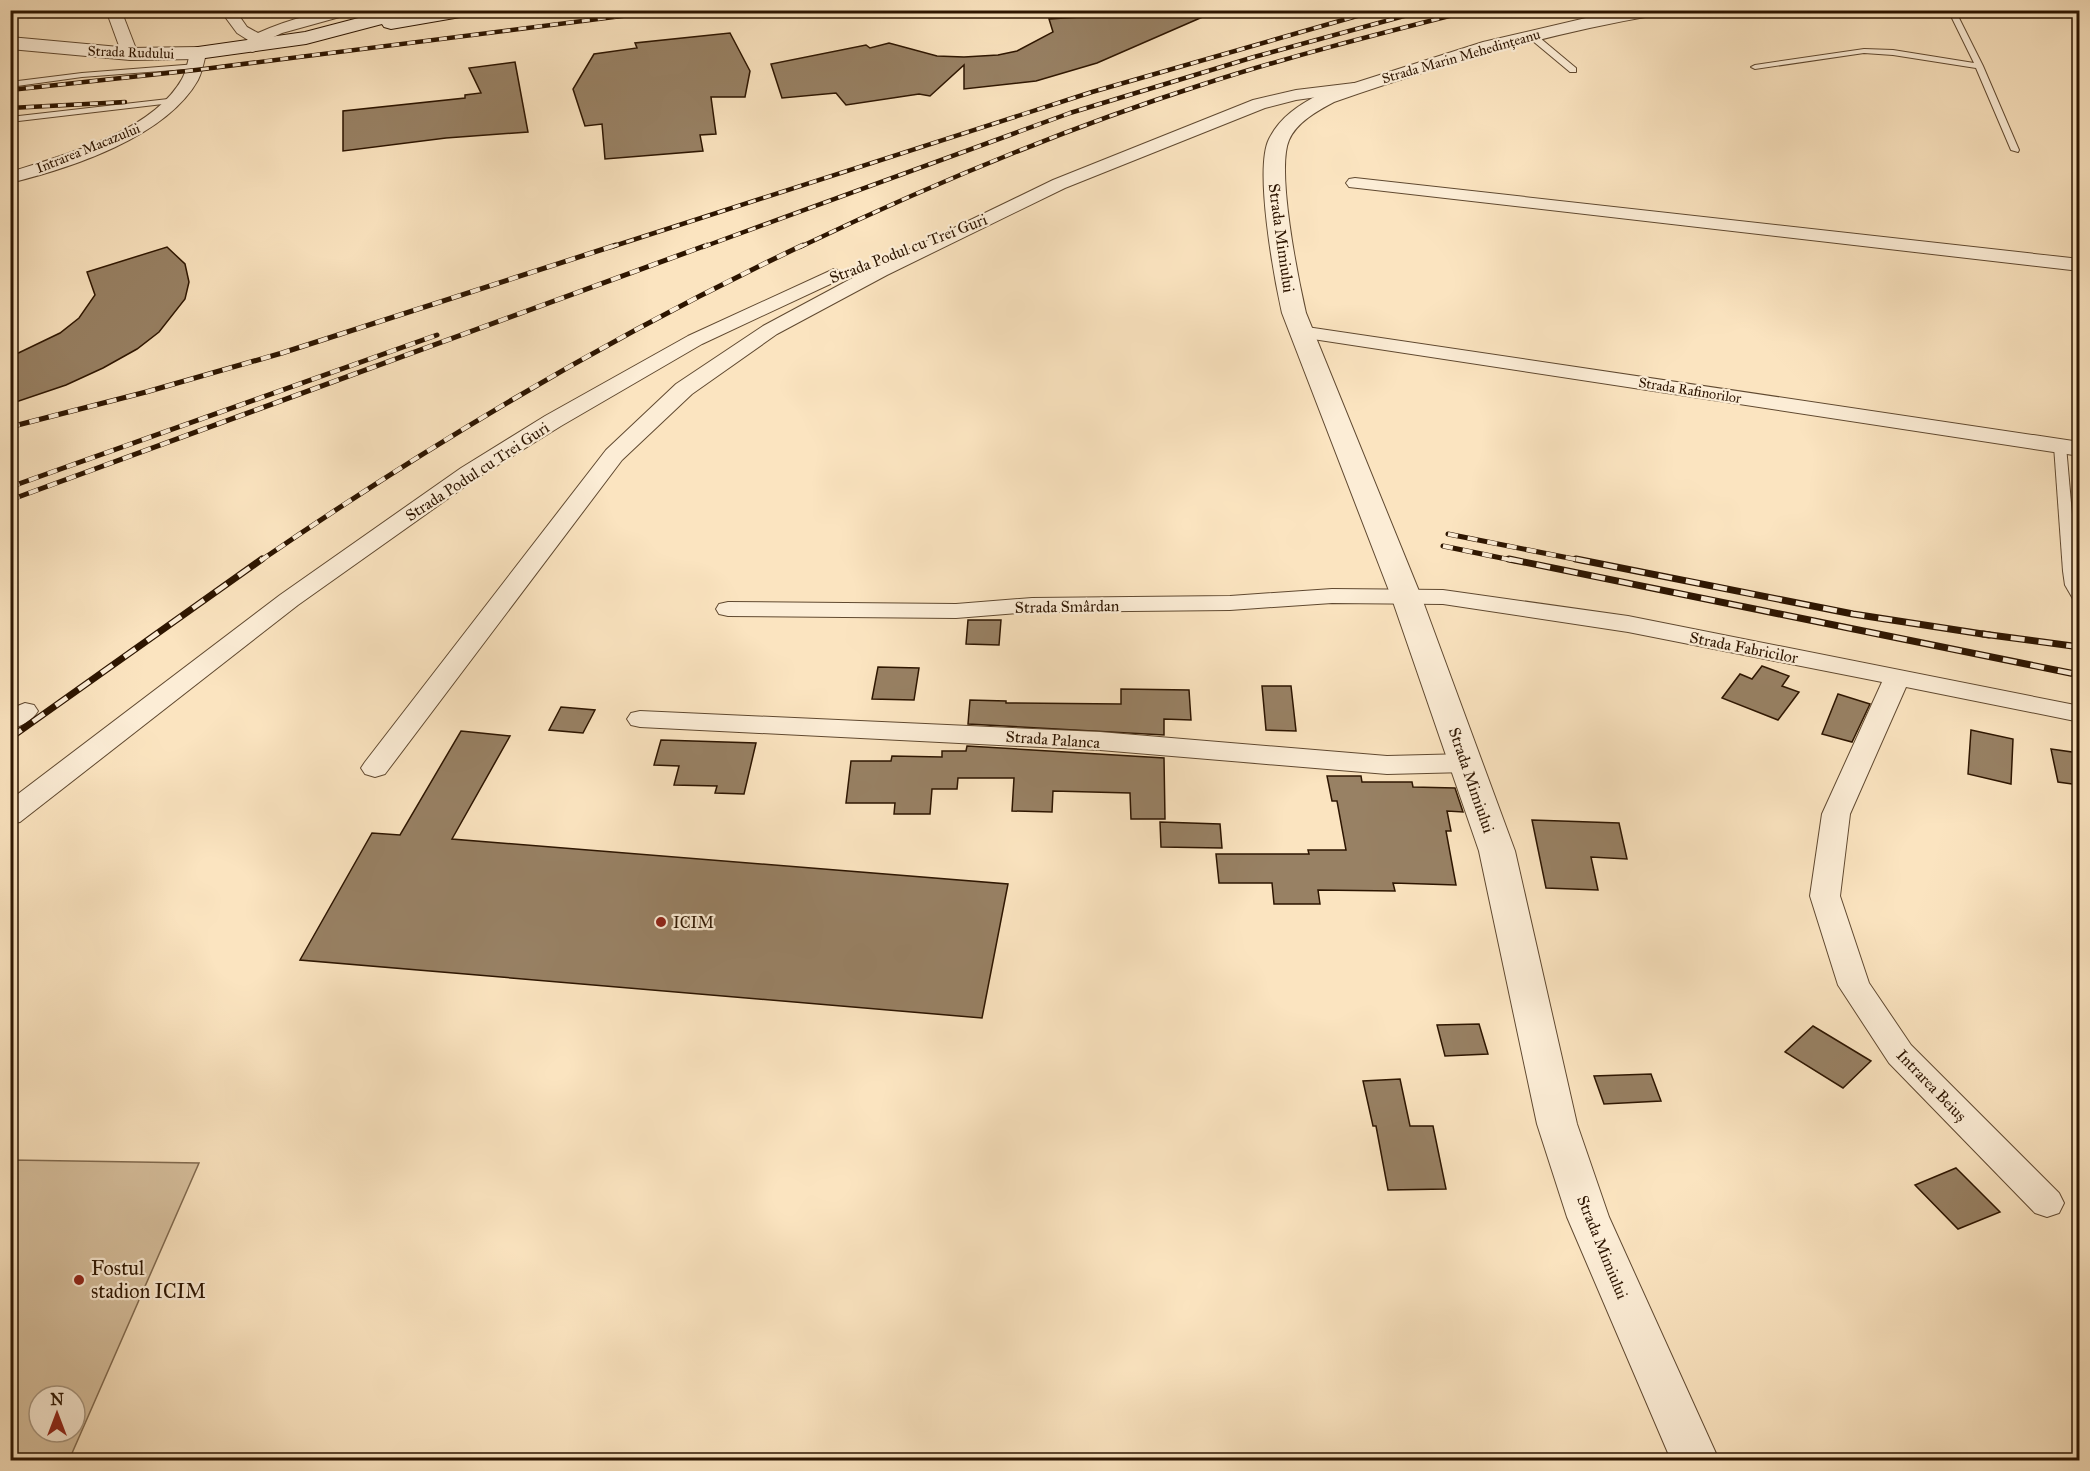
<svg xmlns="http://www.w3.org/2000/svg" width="2090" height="1471" font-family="'IM FELL Great Primer',serif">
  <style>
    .green { fill: #d8c19f; stroke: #826b50; stroke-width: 1.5; fill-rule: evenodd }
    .building { fill: #988164; stroke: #2d1500; stroke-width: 1.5 }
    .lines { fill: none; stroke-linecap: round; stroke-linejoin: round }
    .service-casing { stroke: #604930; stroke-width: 2 }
    .minor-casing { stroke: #604930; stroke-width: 2 }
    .tertiary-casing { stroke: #604930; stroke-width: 2 }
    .secondary-casing { stroke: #2d1500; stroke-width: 2 }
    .service { fill: #fcedd6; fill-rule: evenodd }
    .minor { fill: #fcedd6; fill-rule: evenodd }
    .tertiary { fill: #fcedd6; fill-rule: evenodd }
    .secondary { fill: #fcedd6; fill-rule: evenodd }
    .rail-far2-casing { stroke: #2d1500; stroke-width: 4.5 }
    .rail-far1-casing { stroke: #2d1500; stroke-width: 5 }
    .rail-casing { stroke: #2d1500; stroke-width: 7 }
    .rail-far2 { stroke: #fcedd6; stroke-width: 3; stroke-dasharray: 8; stroke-linecap: butt }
    .rail-far1 { stroke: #fcedd6; stroke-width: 4; stroke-dasharray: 10; stroke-linecap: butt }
    .rail { stroke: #fcedd6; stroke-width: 4.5; stroke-dasharray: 14; stroke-linecap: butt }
    .poi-dot { fill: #8f2418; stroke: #fcedd6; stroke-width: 2 }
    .labels { text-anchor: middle; stroke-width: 4.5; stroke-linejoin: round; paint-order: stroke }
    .far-street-label { font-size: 14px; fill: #2d1500; stroke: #fcedd6 }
    .street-label { font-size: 16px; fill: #2d1500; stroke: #fcedd6 }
    .poi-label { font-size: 16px; fill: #2d1500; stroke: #fcedd6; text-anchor: start }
    .near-poi-label { font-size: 20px; fill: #2d1500; stroke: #fcedd6; text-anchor: start }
  </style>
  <rect width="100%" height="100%" fill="#fbe4c0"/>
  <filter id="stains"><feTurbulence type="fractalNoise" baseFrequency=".00333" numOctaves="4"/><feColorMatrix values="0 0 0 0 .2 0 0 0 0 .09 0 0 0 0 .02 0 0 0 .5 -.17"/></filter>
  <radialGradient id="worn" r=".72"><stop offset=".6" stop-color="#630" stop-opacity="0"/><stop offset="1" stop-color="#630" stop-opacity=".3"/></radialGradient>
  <path class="green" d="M11 1160 199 1163 69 1460H11ZM39 1396H75V1432H39Z"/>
  <g class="building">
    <path d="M1192 10 1214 12 1097 63 1036 81 964 89V65L930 96 919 94 846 105 836 93 782 98 771 64 866 45 870 48 889 43 937 56 964 57 998 55 1017 51 1053 32 1049 19Z"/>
    <path d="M730 33 750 71 745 97H711L716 134 700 135 703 151 605 159 602 124 585 126 573 89 594 54 637 48 635 43Z"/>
    <path d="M515 62 528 132 446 138 343 151V111L465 98V95L481 93 469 68Z"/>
    <path d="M167 247 185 264 189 282 185 299 159 332 137 349 103 368 66 385 10 404V357L60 333 79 318 95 295 87 272Z"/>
    <path d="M968 620H1001L999 645 966 644Z"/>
    <path d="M1762 666 1789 676 1782 686 1799 692 1778 720 1722 698 1740 674 1752 679Z"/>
    <path d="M878 667 919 668 914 700 872 699Z"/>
    <path d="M1262 686H1291L1296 731 1266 730Z"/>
    <path d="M1121 689 1189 690 1191 720 1164 719V735L968 724 970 700 1006 701V703L1121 704Z"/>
    <path d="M1838 694 1870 704 1852 742 1822 734Z"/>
    <path d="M561 707 595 710 583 733 549 730Z"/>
    <path d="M1971 730 2013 739 2011 784 1968 774Z"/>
    <path d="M461 731 510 736 452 839 1008 884 982 1018 300 960 372 833 400 835Z"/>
    <path d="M661 740 756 743 744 794 715 793 717 786 674 785 679 766 654 765Z"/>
    <path d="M967 746 1164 758 1165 819H1131L1130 793 1053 791 1052 812 1012 811 1014 778H958L957 789H932L930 814H894L895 803H846L851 761H891L892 756 942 757V751H966Z"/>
    <path d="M2051 749 2079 753V785L2058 782Z"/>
    <path d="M1327 776H1361L1362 782H1412L1413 787 1455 788 1463 812 1447 811 1451 831H1446L1456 885 1393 883 1395 891 1318 890 1320 904H1274L1272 883H1219L1216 854H1309L1308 850H1346L1337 801H1332Z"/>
    <path d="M1532 820 1619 823 1627 859 1591 857 1598 890 1546 888Z"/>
    <path d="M1160 822 1220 824 1222 848 1161 847Z"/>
    <path d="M1479 1024 1488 1054 1445 1056 1437 1025Z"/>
    <path d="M1813 1026 1871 1061 1843 1088 1785 1052Z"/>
    <path d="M1651 1074 1661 1101 1604 1104 1594 1076Z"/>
    <path d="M1400 1079 1410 1126H1433L1446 1189 1388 1190 1376 1126H1373L1363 1081Z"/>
    <path d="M1956 1168 2000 1212 1958 1229 1915 1185Z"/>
  </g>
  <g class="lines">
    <g class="service-casing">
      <g id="service">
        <path d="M1948 10H1955L1983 66 2019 150 2018 152 2011 150 1976 68 1893 55 1864 53 1755 69 1751 67 1755 65 1864 49 1893 50 1974 63Z"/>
        <path d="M1528 33H1534L1576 68V72H1570L1528 37Z"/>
        <path d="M197 64H200V68L82 77 10 87V82L82 73Z"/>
        <path d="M177 98H180V102L10 122V117Z"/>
        <path d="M2060 443 2066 446 2080 605 2076 604 2065 585 2063 571 2054 446Z"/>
      </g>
    </g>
    <g class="minor-casing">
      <g id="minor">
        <path d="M106 10H121L138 54 136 57 130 59 122 54Z"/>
        <path d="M220 10H235L247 27 258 33C289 19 323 10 356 10L354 13 282 33 263 42 258 50 252 52 244 47 248 40 237 33Z"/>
        <path d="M198 48 206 53C204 62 202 72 198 80 166 137 71 168 10 183V172C65 155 152 132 182 79 186 72 188 61 190 53Z"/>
        <path d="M1354 83 1362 88 1360 91 1296 100 1265 108 1065 188 887 275 777 334 692 394 622 460 385 774 375 777 365 774 361 768 365 762 606 450 676 384 763 326 873 267 1053 180 1253 100 1296 90Z"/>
        <path d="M1355 178 2080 259V271L1349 187 1346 183 1349 179Z"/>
        <path d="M834 269 841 271 844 275 841 279 702 344 561 426 477 478 298 605 20 822 10 824V800L280 595 461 468 545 416 688 336Z"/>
        <path d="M1300 326 2080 442V456L1293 336 1290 332 1293 328Z"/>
        <path d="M1332 589 1443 590 1628 616 2080 706V722L1906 687 1850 814 1840 896 1869 983 1911 1045 2059 1193 2064 1203 2059 1213 2047 1217 2035 1213 1889 1063 1838 985 1810 896 1822 814 1882 682 1628 632 1443 604 1332 603 1230 610 1032 612 956 618 728 616 719 614 716 609 719 604 728 602 956 604 1032 598 1230 596Z"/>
        <path d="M25 703 34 705 38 711C32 721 22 726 10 729V709Z"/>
        <path d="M640 711 1100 732 1387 756 1467 754 1477 757 1481 763 1477 769 1467 772 1387 774 1100 750 640 727 631 725 627 719 631 713Z"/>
      </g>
    </g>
    <g class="tertiary-casing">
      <g id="tertiary">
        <path d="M1620 10H1665L1656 15C1546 34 1440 65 1334 102 1317 111 1297 122 1289 140 1276 170 1298 278 1306 313L1421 596 1515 851 1577 1124 1609 1217 1719 1460H1671L1567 1217 1537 1124 1479 851 1391 596 1282 313C1274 277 1254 169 1269 139 1280 117 1299 105 1320 94L1483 42Z"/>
        <path d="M10 37 130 48 198 47 205 49 208 53 205 57 198 59 130 60 10 49Z"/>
      </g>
    </g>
    <g class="secondary-casing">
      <path id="secondary" d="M389 10H421L419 13 434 10H481L472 15 391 29 384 27 382 24 306 44 198 59 191 57 188 53 191 49 198 47 305 32Z"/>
    </g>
    <use href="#service" class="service"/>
    <use href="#minor" class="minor"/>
    <use href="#tertiary" class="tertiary"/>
    <use href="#secondary" class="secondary"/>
    <g class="rail-far2-casing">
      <g id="rail-far2">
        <path d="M10 90 196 70 669 10"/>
        <path d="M10 108 125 102"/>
        <path d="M611 247 1092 92 1378 10"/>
        <path d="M703 247 1070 113 1254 57 1426 10"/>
        <path d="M800 247C930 185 1064 129 1201 85 1290 56 1382 33 1473 10"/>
      </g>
    </g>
    <g class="rail-far1-casing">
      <g id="rail-far1">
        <path d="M10 427 146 392 282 353 616 245"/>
        <path d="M10 487 437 335"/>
        <path d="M10 500 707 245"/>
        <path d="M1448 534 1584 561"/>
        <path d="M1443 546 1516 561"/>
        <path d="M260 561C433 442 613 335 803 245"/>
      </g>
    </g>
    <g class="rail-casing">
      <g id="rail">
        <path d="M1509 559 2080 675"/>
        <path d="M1576 559 1853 614 1989 635"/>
        <path d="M1983 634 2080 647"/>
        <path d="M10 738 262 559"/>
      </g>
    </g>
    <use href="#rail-far2" class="rail-far2"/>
    <use href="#rail-far1" class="rail-far1"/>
    <use href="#rail" class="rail"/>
  </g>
  <g class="poi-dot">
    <circle cx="661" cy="922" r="6"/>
    <circle cx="79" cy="1280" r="6"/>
  </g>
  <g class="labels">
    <g class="far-street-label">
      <text transform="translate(131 52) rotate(2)" y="5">Strada Rudului</text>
      <text transform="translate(1461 56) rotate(-16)" y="5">Strada Marin Mehedințeanu</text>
      <text transform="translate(88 148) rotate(-22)" y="5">Intrarea Macazului</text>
      <text transform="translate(1690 390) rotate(9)" y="5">Strada Rafinorilor</text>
    </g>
    <g class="street-label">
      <text transform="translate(1282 238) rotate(82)" y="6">Strada Mimiului</text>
      <text transform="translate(908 248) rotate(-21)" y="6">Strada Podul cu Trei Guri</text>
      <text transform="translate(477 471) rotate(-33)" y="6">Strada Podul cu Trei Guri</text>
      <text transform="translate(1067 606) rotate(-1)" y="6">Strada Smârdan</text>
      <text transform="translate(1744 647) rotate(11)" y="6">Strada Fabricilor</text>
      <text transform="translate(1053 739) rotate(4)" y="6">Strada Palanca</text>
      <text transform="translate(1472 780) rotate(71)" y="6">Strada Mimiului</text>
      <text transform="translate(1932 1085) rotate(46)" y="6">Intrarea Beiuș</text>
      <text transform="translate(1603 1247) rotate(68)" y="6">Strada Mimiului</text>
    </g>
    <g class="poi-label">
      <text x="673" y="928">ICIM</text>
    </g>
    <g class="near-poi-label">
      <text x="91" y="1275">Fostul<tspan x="91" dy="23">stadion ICIM</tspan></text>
    </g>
  </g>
  <rect width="2090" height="1471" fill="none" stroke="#fbe4c0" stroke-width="36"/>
  <rect x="12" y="12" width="2066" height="1447" fill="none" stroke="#2d1500" stroke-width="3"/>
  <rect x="18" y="18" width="2054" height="1435" fill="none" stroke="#2d1500" stroke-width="1.5"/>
  <g transform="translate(57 1414)"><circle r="28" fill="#fcedd6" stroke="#a99780" stroke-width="1.5"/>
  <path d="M0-4.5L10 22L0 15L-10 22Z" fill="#8f2418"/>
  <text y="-9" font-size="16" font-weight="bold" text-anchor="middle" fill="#2d1500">N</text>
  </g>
  <rect width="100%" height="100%" filter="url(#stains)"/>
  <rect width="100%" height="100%" fill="url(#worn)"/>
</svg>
